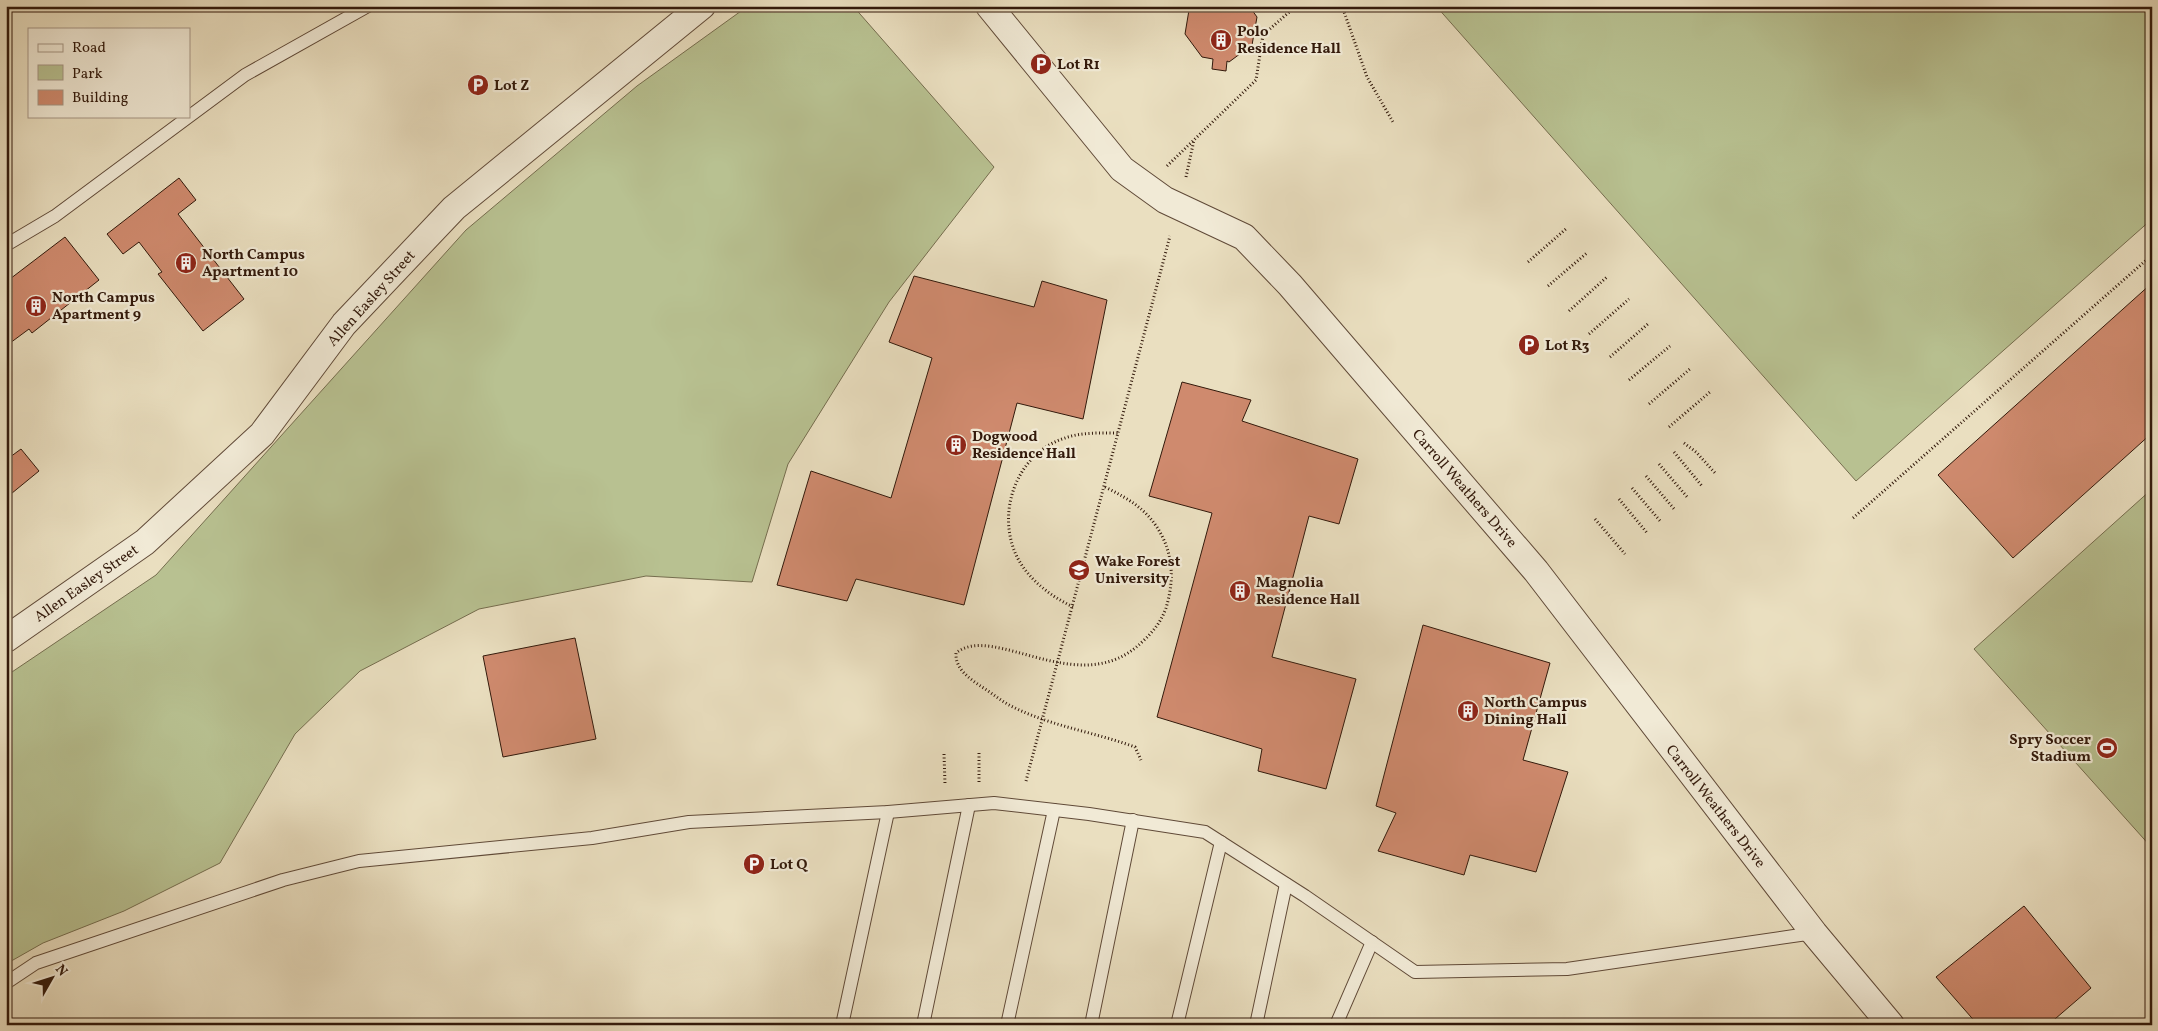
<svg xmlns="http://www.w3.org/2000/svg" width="2158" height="1031" font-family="Vollkorn,serif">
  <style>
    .green { fill: #b8c191; stroke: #756d4e }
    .building { fill: #cf8a6e; stroke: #32190b }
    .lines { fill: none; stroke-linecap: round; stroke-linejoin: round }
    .lane-casing { stroke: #604a38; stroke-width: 14 }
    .street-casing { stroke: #604a38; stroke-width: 28 }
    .path { stroke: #32190b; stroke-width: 3; stroke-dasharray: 1 2.5; stroke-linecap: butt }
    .lane { stroke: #f1ead6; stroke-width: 12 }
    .street { stroke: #f1ead6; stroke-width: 26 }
    .labels { text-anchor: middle; stroke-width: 4.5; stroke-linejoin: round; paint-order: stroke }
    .poi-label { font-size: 15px; font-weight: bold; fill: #32190b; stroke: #f1ead6; text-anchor: start }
    .street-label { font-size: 15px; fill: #32190b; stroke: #f1ead6 }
  </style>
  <rect width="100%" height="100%" fill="#eadfc0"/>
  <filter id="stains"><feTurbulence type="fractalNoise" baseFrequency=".004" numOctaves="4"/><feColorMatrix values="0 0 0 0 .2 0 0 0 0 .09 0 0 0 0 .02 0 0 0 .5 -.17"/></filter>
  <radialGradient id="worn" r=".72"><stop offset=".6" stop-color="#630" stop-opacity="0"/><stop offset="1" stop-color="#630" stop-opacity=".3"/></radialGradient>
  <g class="green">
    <path d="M748 6H853L994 167 889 302 788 464 752 582 646 576 479 609 360 671 295 734 220 863 124 911 43 943 6 964V676L156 575 466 230 637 86Z"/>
    <path d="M1436 6H2148L2152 11V219L1856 481Z"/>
    <path d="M2152 489V848L1974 649Z"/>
  </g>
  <g class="building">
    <path d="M1186 6H1249L1257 17 1252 45 1229 62 1227 61 1226 71 1212 69 1213 59 1202 57 1185 34 1189 10Z"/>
    <path d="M179 178 196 200 178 214 244 299 203 331 158 274 162 272 139 242 123 254 107 234Z"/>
    <path d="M65 237 99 280 32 333 29 329 6 346V282Z"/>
    <path d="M914 276 1034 307 1042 281 1107 300 1083 419 1017 403 964 605 856 579 847 601 777 585 811 471 891 498 932 358 889 342Z"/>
    <path d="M2152 283V433L2013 558 1938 475Z"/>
    <path d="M1182 382 1251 400 1242 421 1358 459 1339 524 1309 516 1272 657 1356 679 1326 789 1258 771 1262 749 1157 717 1212 513 1149 496Z"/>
    <path d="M21 449 39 471 6 498V460Z"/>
    <path d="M1423 625 1550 663 1523 760 1568 772 1536 872 1470 855 1464 875 1378 851 1396 813 1376 806Z"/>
    <path d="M575 638 596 739 503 757 483 656Z"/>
    <path d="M2024 906 2091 988 2048 1025H1978L1936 977Z"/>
  </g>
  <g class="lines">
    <g class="lane-casing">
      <g id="lane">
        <path d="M6 245 55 216 245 75 368 6"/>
        <path d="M6 983 36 963 283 880 359 861 592 838 689 822 888 812 994 803 1089 814 1205 832 1305 896 1415 972 1567 969 1814 933"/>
        <path d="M842 1025 888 812"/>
        <path d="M923 1025 969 805"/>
        <path d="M1007 1025 1054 810"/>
        <path d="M1091 1025 1133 820"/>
        <path d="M1177 1025 1221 842"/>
        <path d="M1256 1025 1286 884"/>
        <path d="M1336 1025 1372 942"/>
      </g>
    </g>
    <g class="street-casing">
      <g id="street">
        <path d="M989 6 1122 169 1165 200 1244 237 1290 285 1536 571 1814 933 1891 1025"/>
        <path d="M6 639 145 542 262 434 344 324 454 208 702 6"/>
      </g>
    </g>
    <g class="path">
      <path d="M1342 6 1367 77 1393 122"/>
      <path d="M1167 166 1256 80 1263 35 1296 6"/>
      <path d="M1186 177 1194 140"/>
      <path d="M1528 262 1567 228"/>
      <path d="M1548 286 1588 252"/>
      <path d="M1569 311 1608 276"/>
      <path d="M1589 334 1629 299"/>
      <path d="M1610 357 1649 323"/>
      <path d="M1629 380 1670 346"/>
      <path d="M1649 404 1690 369"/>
      <path d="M1669 427 1710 392"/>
      <path d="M1684 443 1696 452 1716 474"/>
      <path d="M1674 452 1702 486"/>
      <path d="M1659 464 1688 498"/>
      <path d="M1646 476 1675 510"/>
      <path d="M1105 487C1131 500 1150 511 1163 538 1174 561 1173 585 1166 608 1161 622 1153 632 1142 642 1080 702 994 622 956 653 955 669 970 679 982 687 992 693 1001 701 1011 706 1050 726 1094 732 1135 747L1141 760"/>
      <path d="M1632 488 1661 522"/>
      <path d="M1619 499 1648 534"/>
      <path d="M1853 518 2152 255"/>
      <path d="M1595 519 1625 554"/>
      <path d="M1073 607C1053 597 1034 584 1021 564 993 519 1014 454 1065 438 1082 432 1101 433 1119 433"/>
      <path d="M979 753V782"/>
      <path d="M944 754 945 784"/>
      <path d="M1026 781 1170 236"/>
    </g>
    <use href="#lane" class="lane"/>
    <use href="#street" class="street"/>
  </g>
  <defs>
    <g id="building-disc" transform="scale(1.125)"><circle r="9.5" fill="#8f2418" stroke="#f1ead6"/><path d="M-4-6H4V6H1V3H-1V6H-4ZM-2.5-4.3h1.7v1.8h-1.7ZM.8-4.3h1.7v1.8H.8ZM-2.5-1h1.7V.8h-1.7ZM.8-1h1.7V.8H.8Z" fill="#fff"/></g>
    <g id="parking-disc" transform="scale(1.125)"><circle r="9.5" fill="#8f2418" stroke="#f1ead6"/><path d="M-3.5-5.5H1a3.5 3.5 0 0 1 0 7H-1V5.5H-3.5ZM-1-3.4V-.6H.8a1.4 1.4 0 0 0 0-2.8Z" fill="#fff"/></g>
    <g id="university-disc" transform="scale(1.125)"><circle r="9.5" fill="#8f2418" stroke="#f1ead6"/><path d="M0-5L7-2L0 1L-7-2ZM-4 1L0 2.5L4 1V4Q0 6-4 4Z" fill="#fff"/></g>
    <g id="stadium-disc" transform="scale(1.125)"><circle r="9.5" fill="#8f2418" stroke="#f1ead6"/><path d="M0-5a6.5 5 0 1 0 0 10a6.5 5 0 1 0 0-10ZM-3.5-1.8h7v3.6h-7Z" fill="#fff"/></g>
  </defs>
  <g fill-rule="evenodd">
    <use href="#building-disc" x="1221" y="40"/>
    <use href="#parking-disc" x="1041" y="64"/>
    <use href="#parking-disc" x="478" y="85"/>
    <use href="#building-disc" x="186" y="263"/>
    <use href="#building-disc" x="36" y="306"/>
    <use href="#parking-disc" x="1529" y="345"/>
    <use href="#building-disc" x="956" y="445"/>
    <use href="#university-disc" x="1079" y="570"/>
    <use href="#building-disc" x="1240" y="591"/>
    <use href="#building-disc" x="1468" y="711"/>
    <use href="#stadium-disc" x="2107" y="748"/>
    <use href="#parking-disc" x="754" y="864"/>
  </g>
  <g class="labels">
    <g class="poi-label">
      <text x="1237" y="36">Polo<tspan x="1237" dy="17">Residence Hall</tspan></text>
      <text x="1057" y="69">Lot R1</text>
      <text x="494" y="90">Lot Z</text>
      <text x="202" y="259">North Campus<tspan x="202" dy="17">Apartment 10</tspan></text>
      <text x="52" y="302">North Campus<tspan x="52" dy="17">Apartment 9</tspan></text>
      <text x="1545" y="350">Lot R3</text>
      <text x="972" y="441">Dogwood<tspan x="972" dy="17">Residence Hall</tspan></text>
      <text x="1095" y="566">Wake Forest<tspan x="1095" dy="17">University</tspan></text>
      <text x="1256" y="587">Magnolia<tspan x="1256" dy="17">Residence Hall</tspan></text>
      <text x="1484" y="707">North Campus<tspan x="1484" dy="17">Dining Hall</tspan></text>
      <text x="2091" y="744" text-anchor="end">Spry Soccer<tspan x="2091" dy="17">Stadium</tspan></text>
      <text x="770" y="869">Lot Q</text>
    </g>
    <g class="street-label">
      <text transform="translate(371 298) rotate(-48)" y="5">Allen Easley Street</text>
      <text transform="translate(1465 488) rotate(49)" y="5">Carroll Weathers Drive</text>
      <text transform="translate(86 583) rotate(-35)" y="5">Allen Easley Street</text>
      <text transform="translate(1716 806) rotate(52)" y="5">Carroll Weathers Drive</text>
    </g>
  </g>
  <rect width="2158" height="1031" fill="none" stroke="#eadfc0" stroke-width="25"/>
  <rect x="8" y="8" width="2143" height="1016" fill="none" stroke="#32190b" stroke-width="2.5"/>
  <rect x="12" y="12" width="2133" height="1006" fill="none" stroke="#32190b"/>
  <rect x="28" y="28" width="162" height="90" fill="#f1ead6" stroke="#a59685"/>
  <rect x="38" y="44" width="25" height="8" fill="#f1ead6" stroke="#a59685"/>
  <text x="72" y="52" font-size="15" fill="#32190b">Road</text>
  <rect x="38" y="65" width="25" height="15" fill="#b8c191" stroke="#a59685"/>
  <text x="72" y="78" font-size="15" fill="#32190b">Park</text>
  <rect x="38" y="90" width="25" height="15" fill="#cf8a6e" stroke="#a59685"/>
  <text x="72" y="102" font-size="15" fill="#32190b">Building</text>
  <g transform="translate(52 978) rotate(51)" stroke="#f1ead6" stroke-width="4" paint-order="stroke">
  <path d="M0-4L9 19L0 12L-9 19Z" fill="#32190b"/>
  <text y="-8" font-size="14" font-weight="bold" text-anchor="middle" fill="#32190b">N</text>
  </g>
  <rect width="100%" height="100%" filter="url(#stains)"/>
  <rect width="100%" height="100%" fill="url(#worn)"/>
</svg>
